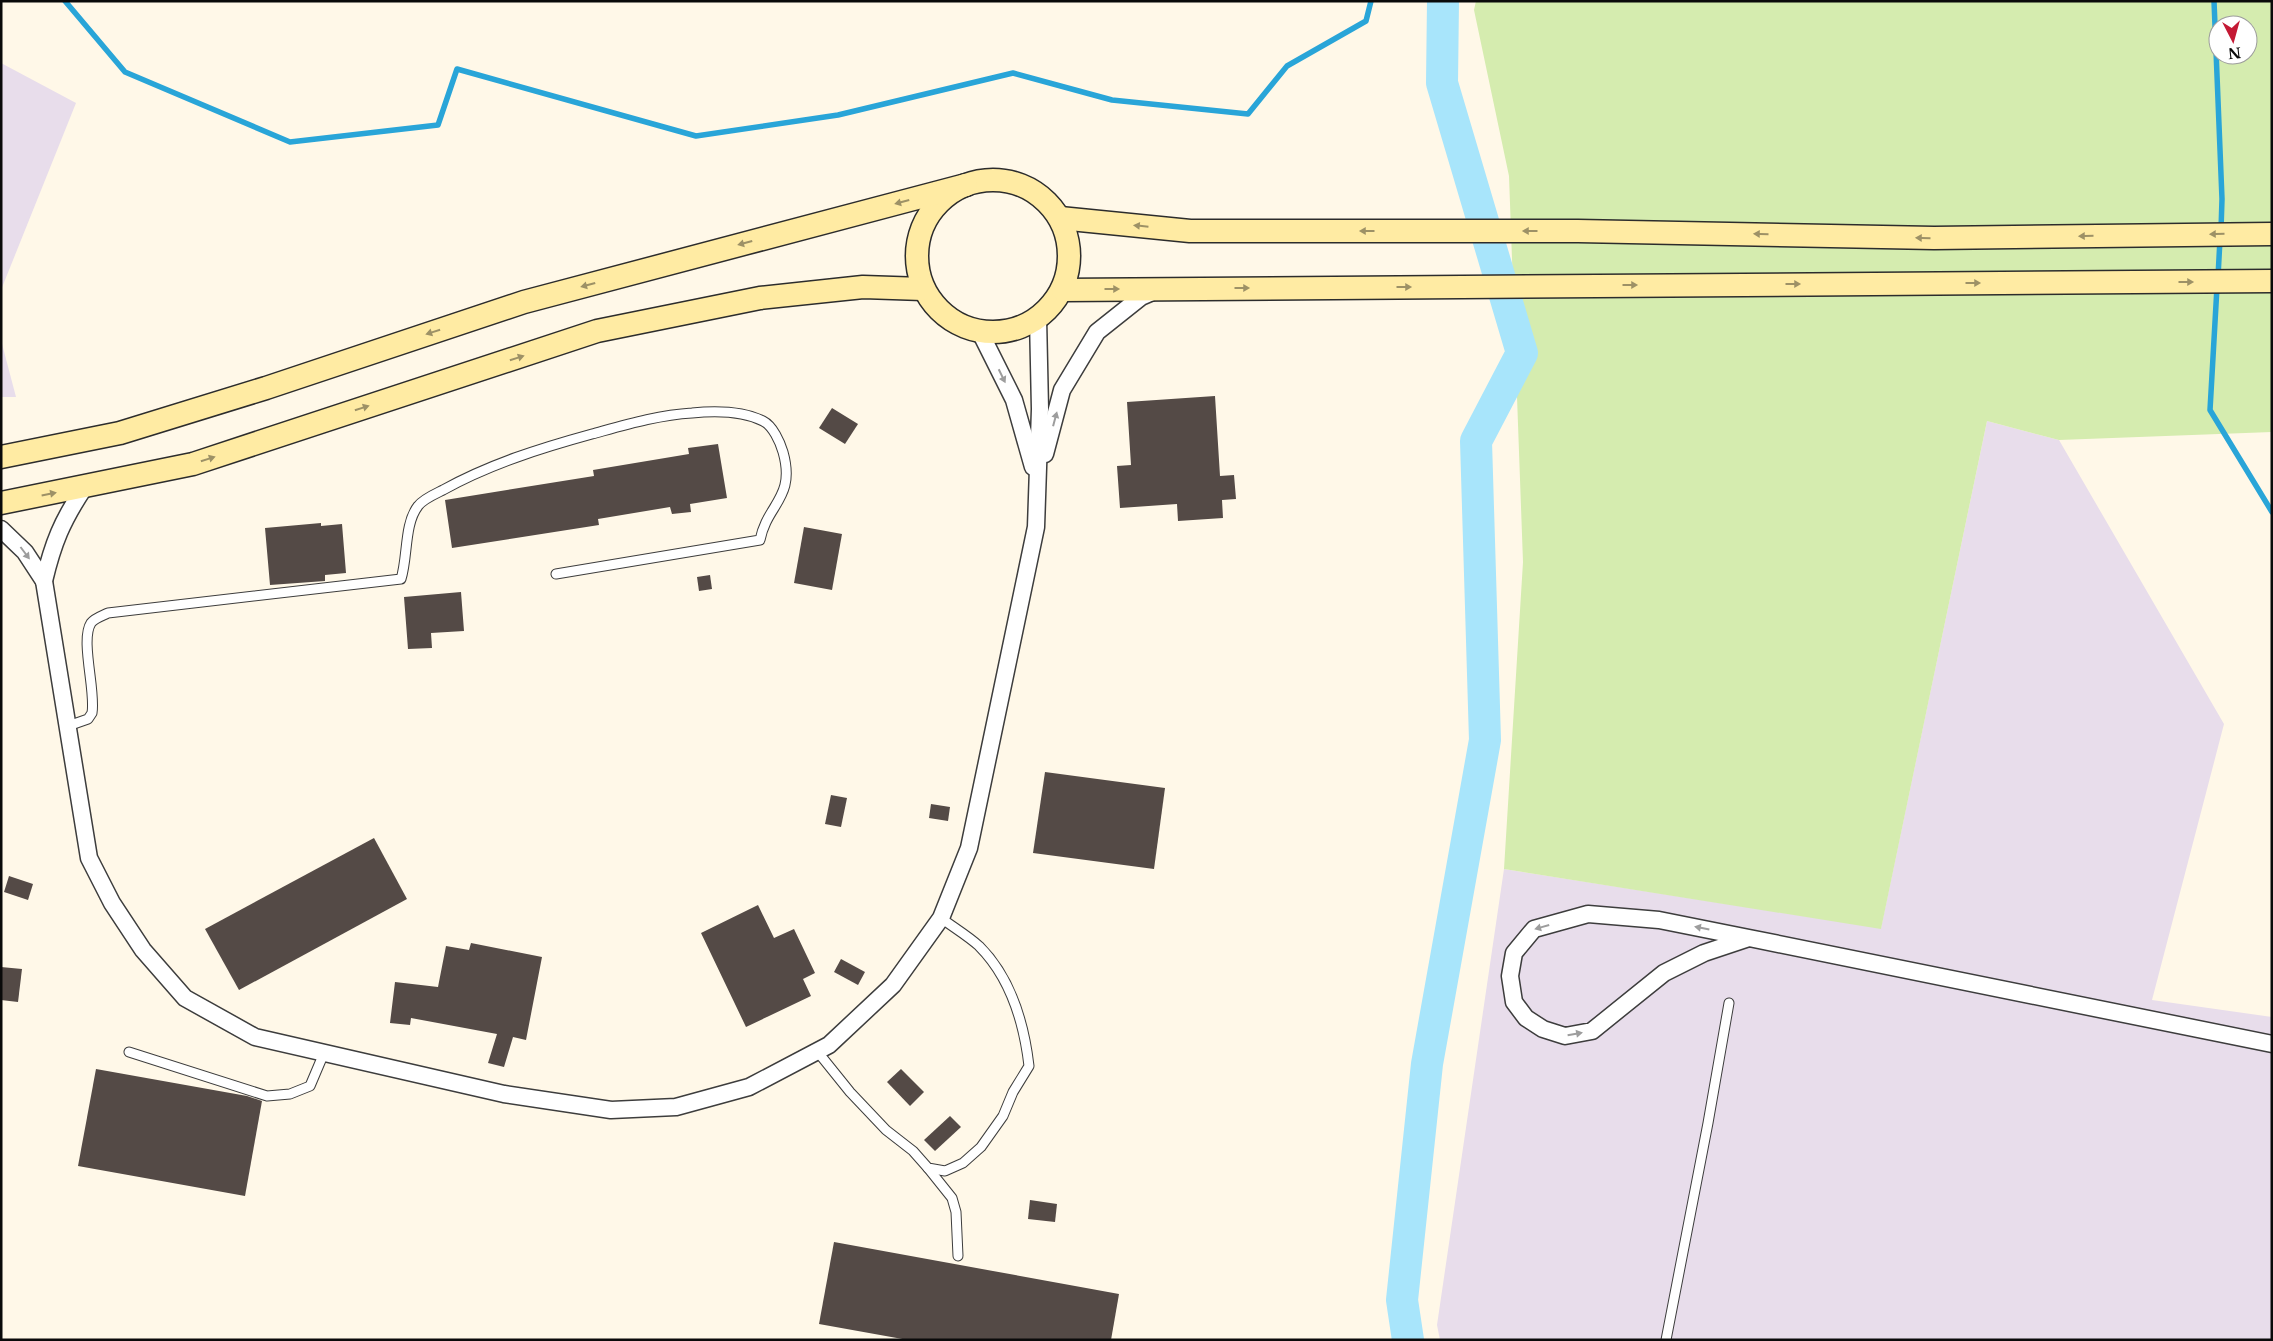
<svg xmlns="http://www.w3.org/2000/svg" width="2273" height="1341" font-family="'Libre Baskerville',serif">
  <style>
    .industrial { fill: #e8ddeb }
    .green { fill: #d5ecaf; fill-rule: evenodd }
    .lines { fill: none; stroke-linecap: round; stroke-linejoin: round }
    .stream { stroke: #29a5d8; stroke-width: 5.5 }
    .river { stroke: #a8e5fb; stroke-width: 32 }
    .building { fill: #544a46 }
    .lane-casing { stroke: #3d3d3d; stroke-width: 11 }
    .street-casing { stroke: #3d3d3d; stroke-width: 19 }
    .secondary-casing { stroke: #2c2c2c; stroke-width: 25 }
    .lane { stroke: #fff; stroke-width: 9 }
    .street { stroke: #fff; stroke-width: 16 }
    .secondary { stroke: #ffeba3; stroke-width: 22 }
    .oneway { fill: #9d9166 }
    .oneway2 { fill: #9d9d9d }
  </style>
  <rect width="100%" height="100%" fill="#fff8e8"/>
  <g class="industrial">
    <path d="M1 63 76 103 1 290Z"/>
    <path d="M1 340 16 397H1Z"/>
    <path d="M1987 421 2059 440 2224 724 2152 1000 2272 1017V1340H1440L1437 1325 1504 869 1881 928Z"/>
  </g>
  <path class="green" d="M1476 1H2272V432L2059 440 1987 421 1881 929 1504 869 1523 562 1509 176 1474 10ZM2218 25H2248V55H2218Z"/>
  <g class="lines">
    <g class="stream">
      <path d="M65 1 125 72 290 142 438 125 457 69 696 136 838 115 1013 73 1112 100 1248 114 1287 66 1366 21 1371 1"/>
      <path d="M2214 1 2222 199 2221 230"/>
      <path d="M2218 277 2220 239"/>
      <path d="M2217 287 2210 410 2272 512"/>
    </g>
    <path class="river" d="M1408 1340 1402 1300 1427 1064 1485 740 1476 441 1522 353 1442 83 1443 1"/>
  </g>
  <g class="building">
    <path d="M1215 396 1220 476 1234 475 1236 499 1222 500 1223 518 1178 521 1177 504 1120 508 1117 466 1131 465 1127 402Z"/>
    <path d="M832 408 858 424 845 444 819 428Z"/>
    <path d="M718 444 727 498 690 504 691 512 672 514 670 507 598 519 599 525 452 548 445 500 594 476 593 470 689 454 688 448Z"/>
    <path d="M321 523V526L342 524 346 573 325 575V581L270 585 265 528Z"/>
    <path d="M804 527 842 534 832 590 794 583Z"/>
    <path d="M710 575 712 589 699 591 697 577Z"/>
    <path d="M461 592 464 631 431 633 432 648 408 649 404 597Z"/>
    <path d="M1045 772 1165 788 1154 869 1033 853Z"/>
    <path d="M831 795 847 798 841 827 825 824Z"/>
    <path d="M931 804 950 807 948 821 929 818Z"/>
    <path d="M374 838 407 899 239 990 205 929Z"/>
    <path d="M9 876 33 884 28 900 4 892Z"/>
    <path d="M758 905 774 938 794 929 815 973 803 979 811 996 746 1027 701 933Z"/>
    <path d="M471 943 542 957 526 1040 513 1037 504 1067 488 1063 497 1034 411 1018 410 1025 390 1023 395 982 438 987 446 946 469 950Z"/>
    <path d="M841 959 865 972 858 985 834 972Z"/>
    <path d="M1 967 22 969 18 1002 1 1000Z"/>
    <path d="M96 1069 247 1096 262 1101 245 1196 78 1166Z"/>
    <path d="M901 1069 924 1092 910 1106 887 1082Z"/>
    <path d="M950 1116 961 1127 935 1151 924 1140Z"/>
    <path d="M1030 1200 1057 1204 1055 1222 1028 1219Z"/>
    <path d="M834 1242 1119 1294 1111 1340H908L819 1324Z"/>
  </g>
  <g class="lines">
    <g class="lane-casing">
      <g id="lane">
        <path d="M68 726 88 719 92 713C96 691 80 640 91 623 95 618 102 616 108 613L401 579C408 557 404 524 418 506 423 499 435 494 443 490 490 464 541 448 592 434 625 425 658 415 692 413 713 411 743 411 763 421 773 426 780 442 783 452 796 498 767 504 760 540L556 574"/>
        <path d="M817 1051 850 1092 886 1130 913 1151 928 1168 945 1171 963 1163 981 1147 1003 1116 1013 1092 1029 1066C1024 1023 1010 977 979 946 968 936 953 927 941 918"/>
        <path d="M129 1052 267 1096 290 1094 310 1086 324 1053"/>
        <path d="M928 1168 952 1198 956 1212 958 1256"/>
        <path d="M1666 1340 1708 1123 1729 1003"/>
      </g>
    </g>
    <g class="street-casing">
      <g id="street">
        <path d="M980 332 1014 400 1033 467"/>
        <path d="M1045 454 1062 390 1097 332 1141 297 1155 291"/>
        <path d="M84 488C62 521 53 543 44 581L89 858 112 903 143 950 185 998 255 1037 504 1094 611 1110 676 1107 749 1087 829 1045 893 985 941 918 969 848 1036 527 1040 409 1038 318"/>
        <path d="M1 529 25 552 44 581"/>
        <path d="M1749 938 1704 953 1664 973 1592 1031 1565 1036 1543 1029 1526 1018 1514 1002 1510 976 1514 953 1534 929 1588 914 1659 920 1749 938 2272 1044"/>
      </g>
    </g>
    <g class="secondary-casing">
      <g id="secondary">
        <circle cx="993" cy="256" r="76"/>
        <path d="M1060 218 1190 231H1578L1934 238 2272 234"/>
        <path d="M1063 290 2272 281"/>
        <path d="M1 457 120 433 266 388 524 302 966 185"/>
        <path d="M1 503 193 464 597 331 760 298 863 287 923 289"/>
      </g>
    </g>
    <use href="#lane" class="lane"/>
    <use href="#street" class="street"/>
    <use href="#secondary" class="secondary"/>
  </g>
  <defs><path id="oneway-solid" d="M-6-.8H1V-3.2L6.5 0L1 3.2V.8H-6Z" transform="scale(1.25)"/></defs>
  <g class="oneway">
    <use href="#oneway-solid" transform="translate(902 202) rotate(165)"/>
    <use href="#oneway-solid" transform="translate(1141 226) rotate(-174)"/>
    <use href="#oneway-solid" transform="translate(1367 231) rotate(180)"/>
    <use href="#oneway-solid" transform="translate(1530 231) rotate(180)"/>
    <use href="#oneway-solid" transform="translate(1761 234) rotate(-179)"/>
    <use href="#oneway-solid" transform="translate(2217 234) rotate(179)"/>
    <use href="#oneway-solid" transform="translate(2086 236) rotate(179)"/>
    <use href="#oneway-solid" transform="translate(1923 238) rotate(-179)"/>
    <use href="#oneway-solid" transform="translate(745 243) rotate(165)"/>
    <use href="#oneway-solid" transform="translate(2186 282)"/>
    <use href="#oneway-solid" transform="translate(1973 283)"/>
    <use href="#oneway-solid" transform="translate(1793 284)"/>
    <use href="#oneway-solid" transform="translate(588 285) rotate(165)"/>
    <use href="#oneway-solid" transform="translate(1630 285)"/>
    <use href="#oneway-solid" transform="translate(1404 287)"/>
    <use href="#oneway-solid" transform="translate(1242 288)"/>
    <use href="#oneway-solid" transform="translate(1112 289)"/>
    <use href="#oneway-solid" transform="translate(433 332) rotate(162)"/>
    <use href="#oneway-solid" transform="translate(517 358) rotate(-18)"/>
    <use href="#oneway-solid" transform="translate(362 408) rotate(-18)"/>
    <use href="#oneway-solid" transform="translate(208 459) rotate(-18)"/>
    <use href="#oneway-solid" transform="translate(49 494) rotate(-11)"/>
  </g>
  <g class="oneway2">
    <use href="#oneway-solid" transform="translate(1002 376) rotate(64)"/>
    <use href="#oneway-solid" transform="translate(1055 419) rotate(-75)"/>
    <use href="#oneway-solid" transform="translate(25 553) rotate(53)"/>
    <use href="#oneway-solid" transform="translate(1542 927) rotate(164)"/>
    <use href="#oneway-solid" transform="translate(1702 928) rotate(-169)"/>
    <use href="#oneway-solid" transform="translate(1575 1034) rotate(-10)"/>
  </g>
  <rect width="2273" height="1341" fill="none" stroke="#0a0a0a" stroke-width="5"/>
  <g transform="translate(2233 40) rotate(174)"><circle r="24" fill="#ffffff" stroke="#9d9d9d"/>
  <path d="M0-4L9 19L0 12L-9 19Z" fill="#c41934"/>
  <text y="-8" font-size="14" font-weight="bold" text-anchor="middle" fill="#0a0a0a">N</text>
  </g>
</svg>
